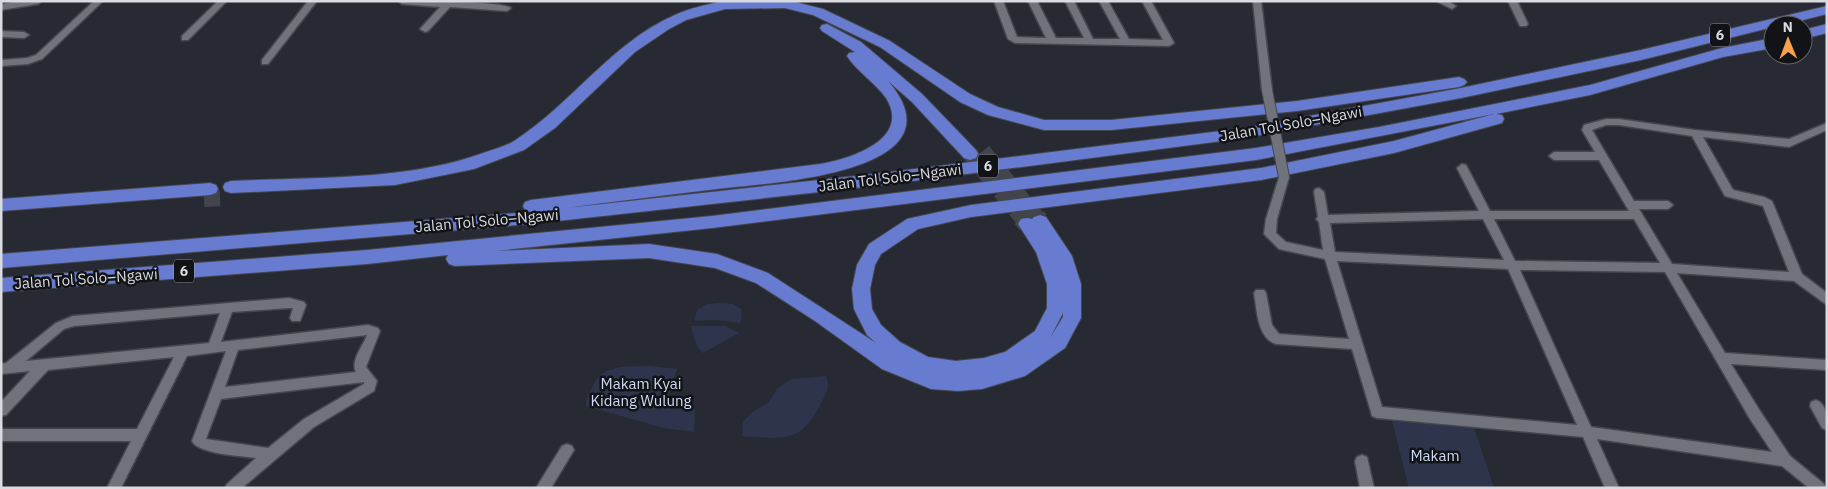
<svg xmlns="http://www.w3.org/2000/svg" width="1828" height="489" font-family="'IBM Plex Sans',sans-serif">
  <style>
    .green { fill: #2d344c }
    .lines { fill: none; stroke-linecap: round; stroke-linejoin: round }
    .highway-tunnel-far1 { stroke: #43454d; stroke-width: 16; stroke-dasharray: 16 8; stroke-linecap: butt }
    .highway-tunnel { stroke: #43454d; stroke-width: 19; stroke-dasharray: 19 9; stroke-linecap: butt }
    .minor-casing { stroke: #45474e; stroke-width: 3 }
    .highway-casing { stroke: #45474e; stroke-width: 2 }
    .minor { fill: #70737c; fill-rule: evenodd }
    .highway { fill: #677bd0; fill-rule: evenodd }
    .minor-bridge-casing { stroke: #45474e; stroke-width: 12; stroke-linecap: butt }
    .minor-bridge { stroke: #70737c; stroke-width: 10 }
    .labels { text-anchor: middle; stroke-width: 5; stroke-linejoin: round; paint-order: stroke }
    .shield { fill: #121317; stroke: #9e9fa4; stroke-width: 1 }
    .shield-label { font-size: 14px; font-weight: bold; fill: #dadbe1 }
    .street-label { font-size: 15px; fill: #dadbe1; stroke: #121317 }
    .park-label { font-size: 15px; fill: #d0d9f5; stroke: #121317 }
  </style>
  <rect width="100%" height="100%" fill="#282a33"/>
  <g class="green">
    <path d="M719 303 733 304 741 309 742 317 740 323 716 320 694 321 697 310 707 304Z"/>
    <path d="M691 326H725L739 333 703 353 697 347Z"/>
    <path d="M650 366 677 369 665 408 695 409 694 432 664 428 586 406C585 400 589 394 592 388 602 363 627 367 650 366Z"/>
    <path d="M826 376C830 385 827 393 822 401 802 444 784 439 742 436L743 422 752 412 768 403 777 389 791 379Z"/>
    <path d="M1392 421 1474 428 1494 488H1409Z"/>
  </g>
  <g class="lines">
    <g class="highway-tunnel-far1">
      <path d="M983 151 1038 219"/>
      <path d="M970 154 1023 219"/>
      <path d="M204 199 226 198"/>
    </g>
    <g class="highway-tunnel">
      <path d="M1022 218 1027 224"/>
      <path d="M1037 218 1040 221"/>
    </g>
    <g class="minor-casing">
      <g id="minor">
        <path d="M20 1H42L38 4 1 10V4Z"/>
        <path d="M94 1H103L42 59 28 64 1 66V60L27 58 36 55Z"/>
        <path d="M218 1H227L188 40H182V36Z"/>
        <path d="M308 1H317L268 64H262V60Z"/>
        <path d="M398 1C415 1 502 1 511 8L507 11 450 7 428 31 425 32 420 29 440 7 402 4Z"/>
        <path d="M994 1H1003L1017 37 1046 38 1028 1H1037L1056 38H1084L1065 1H1074L1093 39H1120L1099 1H1108L1129 39 1163 40 1142 1H1151L1174 43 1169 46 1015 43 1008 39Z"/>
        <path d="M1253 1H1261L1272 90 1267 93 1262 90Z"/>
        <path d="M1436 1H1448L1456 6 1452 9Z"/>
        <path d="M1508 1H1517L1528 24 1526 26H1520Z"/>
        <path d="M1 31 24 32 29 35 24 38 1 37Z"/>
        <path d="M1606 119H1619L1695 130 1789 139 1827 123V130L1789 147 1703 137 1733 190 1764 197 1772 201 1802 274 1827 293V305L1794 281 1677 273 1725 353 1827 360V370L1731 364 1760 411 1790 456 1824 484 1826 488H1809L1782 466 1597 439 1619 488H1605L1583 437 1377 418 1372 416 1371 412 1352 349 1276 344C1257 338 1257 309 1254 293L1256 290H1264L1266 293 1272 325 1279 334 1349 339 1325 259 1279 249 1264 234 1266 219 1280 174H1288L1289 177 1277 219 1276 233 1286 242 1323 250 1319 222 1316 219 1318 217 1314 192 1315 189 1319 188 1324 192 1328 215 1479 211 1457 168 1462 164 1466 165 1490 211H1629L1599 160H1554L1549 156 1554 152H1595L1582 130 1584 125ZM1606 125H1619L1692 136 1725 196 1763 206 1789 272 1672 264 1639 209H1668L1673 205 1668 201H1634L1592 130ZM1483 219 1504 260 1335 252 1330 223ZM1494 219H1634L1660 263 1515 261ZM1337 261 1508 269 1577 425 1382 407ZM1520 270 1665 272 1750 419 1772 452 1591 427Z"/>
        <path d="M289 298 304 302 306 305 300 321H292L290 318 293 308H289L232 312 221 342 368 325 378 328 380 331 366 367 377 381 374 391 314 427 242 488H225L227 484 256 458C242 456 198 454 192 441L226 351 187 356 121 488H107L131 441H1V429H137L174 357 48 370 6 415 1 416V402L30 371 1 374V364L6 363 56 323 73 316ZM220 313 209 343 26 361 64 329 74 326ZM367 335C363 346 350 361 356 372L225 387 238 350ZM364 382V384L304 419 268 448 206 439 221 399Z"/>
        <path d="M1816 400C1828 405 1827 419 1827 430L1822 428 1810 406 1811 402Z"/>
        <path d="M567 444 572 446 574 450 551 488H536L562 446Z"/>
        <path d="M1362 455 1367 457 1374 488H1360L1355 461 1357 457Z"/>
      </g>
    </g>
    <g class="highway-casing">
      <g id="highway">
        <path d="M722 1H791L823 9 890 41 970 94 998 107 1044 120H1111L1297 101 1459 77 1464 79 1467 82 1464 85 1459 87 1297 111 1111 130H1044L988 115 960 102 880 47 813 15 785 8 725 9 686 20 669 29 635 52 555 128 524 150 474 169 395 185 231 193 225 191 223 187 225 183 231 181C313 177 409 181 486 152 495 149 506 146 514 141 572 104 612 42 675 15 689 8 707 5 722 1Z"/>
        <path d="M1827 6V14L1783 25H1773V27L1641 60 1461 98 1245 138 874 186 530 224 1 268V254L530 212 525 210 523 206 525 202 531 200 820 164C849 159 912 140 886 98 875 82 857 72 847 56L849 53 855 52 822 31 820 28 822 25 827 24 861 42 922 94 976 150 978 154 976 158 970 160 964 158 912 102 888 81C968 174 766 183 717 189 667 195 616 201 566 208L874 174 1245 128 1461 88 1641 50Z"/>
        <path d="M1827 24V33L1803 39V30Z"/>
        <path d="M1773 38V48L1723 57 1590 95 1496 114 1502 115 1504 119 1502 123 1394 153 1261 180 971 217 918 229 881 254 875 265 870 289 872 309 881 325 900 342 928 357 956 361 984 358 1005 352 1035 331 1047 308V284L1036 252 1018 224 1021 219 1027 218 1032 219 1034 217 1040 215 1046 217 1072 256 1081 284V318L1065 348 1025 376 982 389 958 391 931 389 882 369 815 321 756 283 715 268 649 258 455 266 449 264 446 259 448 255 367 264 1 292V278L367 250 712 216 1256 148 1379 127 1590 85 1722 48ZM1494 114 1394 141 1261 168 971 205 907 219 869 244 857 265 852 289 854 309 867 335 876 343 768 273 717 254 649 244 495 251 712 228 1256 160ZM1063 313V317L1050 338 1051 336Z"/>
        <path d="M210 183 216 185 218 189 216 193 210 195 1 211V199Z"/>
      </g>
    </g>
    <use href="#minor" class="minor"/>
    <use href="#highway" class="highway"/>
    <g class="minor-bridge-casing">
      <path id="minor-bridge" d="M1267 90 1284 177"/>
    </g>
    <use href="#minor-bridge" class="minor-bridge"/>
  </g>
  <g class="labels">
    <g class="shield">
      <rect x="1710" y="23.5" width="20" height="23" rx="4"/>
      <rect x="978" y="154.5" width="20" height="23" rx="4"/>
      <rect x="174" y="259.5" width="20" height="23" rx="4"/>
    </g>
    <g class="shield-label">
      <text x="1720" y="40">6</text>
      <text x="988" y="171">6</text>
      <text x="184" y="276">6</text>
    </g>
    <g class="street-label">
      <text transform="translate(1291 124) rotate(-10)" y="5">Jalan Tol Solo–Ngawi</text>
      <text transform="translate(890 178) rotate(-7)" y="5">Jalan Tol Solo–Ngawi</text>
      <text transform="translate(487 221) rotate(-5)" y="5">Jalan Tol Solo–Ngawi</text>
      <text transform="translate(86 279) rotate(-4)" y="5">Jalan Tol Solo–Ngawi</text>
    </g>
    <g class="park-label">
      <text x="641" y="389">Makam Kyai<tspan x="641" dy="17">Kidang Wulung</tspan></text>
      <text x="1435" y="461">Makam</text>
    </g>
  </g>
  <rect width="1828" height="489" fill="none" stroke="#dadbe1" stroke-width="5"/>
  <g transform="translate(1788 40) rotate(359)"><circle r="24" fill="#121317" stroke="#626368"/>
  <path d="M0-4L9 19L0 12L-9 19Z" fill="#f8a04b"/>
  <text y="-8" font-size="14" font-weight="bold" text-anchor="middle" fill="#dadbe1">N</text>
  </g>
</svg>
